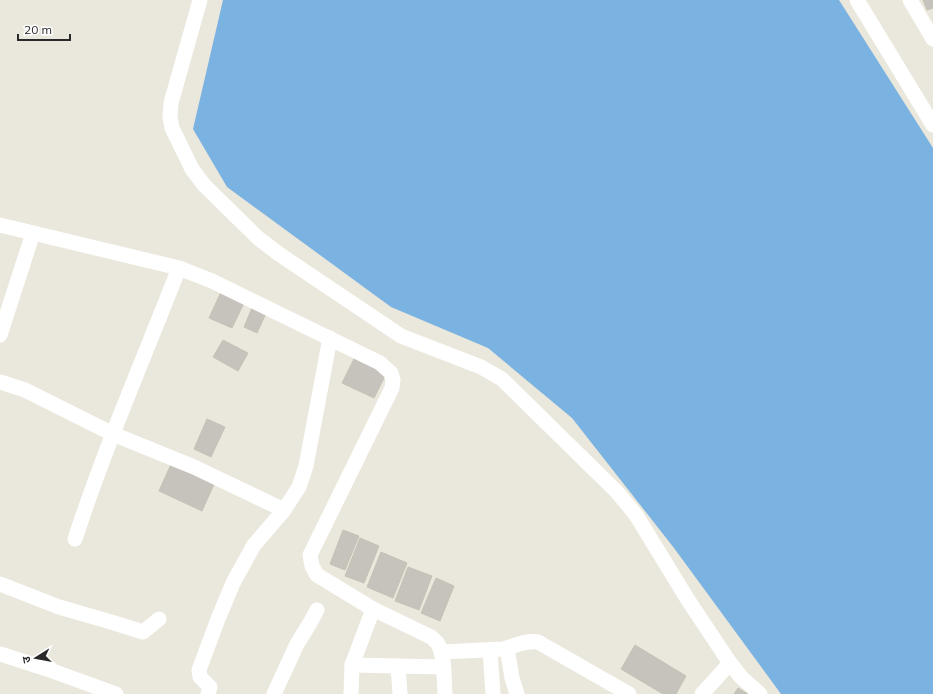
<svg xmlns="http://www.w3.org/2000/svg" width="933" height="694" font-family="Mulish,'Noto Sans Devanagari',sans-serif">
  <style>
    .water { fill: #7ab2e1 }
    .building { fill: #c5c3bc; stroke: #c5c2b6 }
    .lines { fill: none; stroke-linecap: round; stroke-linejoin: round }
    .minor { stroke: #fff; stroke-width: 15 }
  </style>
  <rect width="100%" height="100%" fill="#eae7dc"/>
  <path class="water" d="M223 0H839L933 148V694H781L674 548 572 418 488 348 391 307 227 187 193 129Z"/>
  <g class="building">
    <path d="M923 0H933V8L927 10Z"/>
    <path d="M221 292 244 303 232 328 209 318Z"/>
    <path d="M254 303 268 309 257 333 244 327Z"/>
    <path d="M223 340 248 353 238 371 213 357Z"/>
    <path d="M355 357 387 372 374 398 342 383Z"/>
    <path d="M207 419 225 427 211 457 194 449Z"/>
    <path d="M172 462 215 482 202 511 159 491Z"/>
    <path d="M343 530 359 536 345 570 330 564Z"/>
    <path d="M360 538 379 546 364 583 345 576Z"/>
    <path d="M381 552 407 563 393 598 367 587Z"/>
    <path d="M408 567 432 576 419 610 395 601Z"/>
    <path d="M436 578 454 586 440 621 421 613Z"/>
    <path d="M635 645 686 676 676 694H663L621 669Z"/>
    <path d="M738 688 748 694H734Z"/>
  </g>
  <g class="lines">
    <g class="minor">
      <path d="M200 0 171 103 170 117 172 128 192 169 204 185 258 238 279 254 401 336 481 367 502 379 617 492 636 515 688 600 730 663 741 677 760 694"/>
      <path d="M857 0 933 125"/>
      <path d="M910 0 933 39"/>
      <path d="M0 225 179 268 212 281 380 363 391 373 393 380 392 388 310 555 312 566 317 575 373 609 431 637C433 639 436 641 438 644 445 656 444 680 445 694"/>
      <path d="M0 335 33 233"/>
      <path d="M0 382 25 390 113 434 194 467 284 510"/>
      <path d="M75 539C105 447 144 358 179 268"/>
      <path d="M0 584 59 607 111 622 143 632 159 619"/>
      <path d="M507 648 512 678 517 694"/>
      <path d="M490 650 493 694"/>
      <path d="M441 652 503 649C515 646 525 640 538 642L629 694"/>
      <path d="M0 654 47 669 116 694"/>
      <path d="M352 665 443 667"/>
      <path d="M398 666 400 694"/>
      <path d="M208 694 210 687 200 677 199 670 218 619 233 583 254 545 284 510 299 487 306 466 330 338"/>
      <path d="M274 694 297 644 310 623 317 610"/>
      <path d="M351 694 352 665 373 609"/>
      <path d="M702 694 730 663"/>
    </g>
  </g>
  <g transform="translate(36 658) rotate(259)" stroke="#ffffff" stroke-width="3" paint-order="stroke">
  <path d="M0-3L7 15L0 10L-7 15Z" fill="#292929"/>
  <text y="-6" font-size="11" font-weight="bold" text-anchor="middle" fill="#292929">उ</text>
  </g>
  <path d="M18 34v6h52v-6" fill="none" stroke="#292929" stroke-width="2"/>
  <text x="24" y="34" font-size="12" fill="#292929" stroke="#ffffff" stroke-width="3" paint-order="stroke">20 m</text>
</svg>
